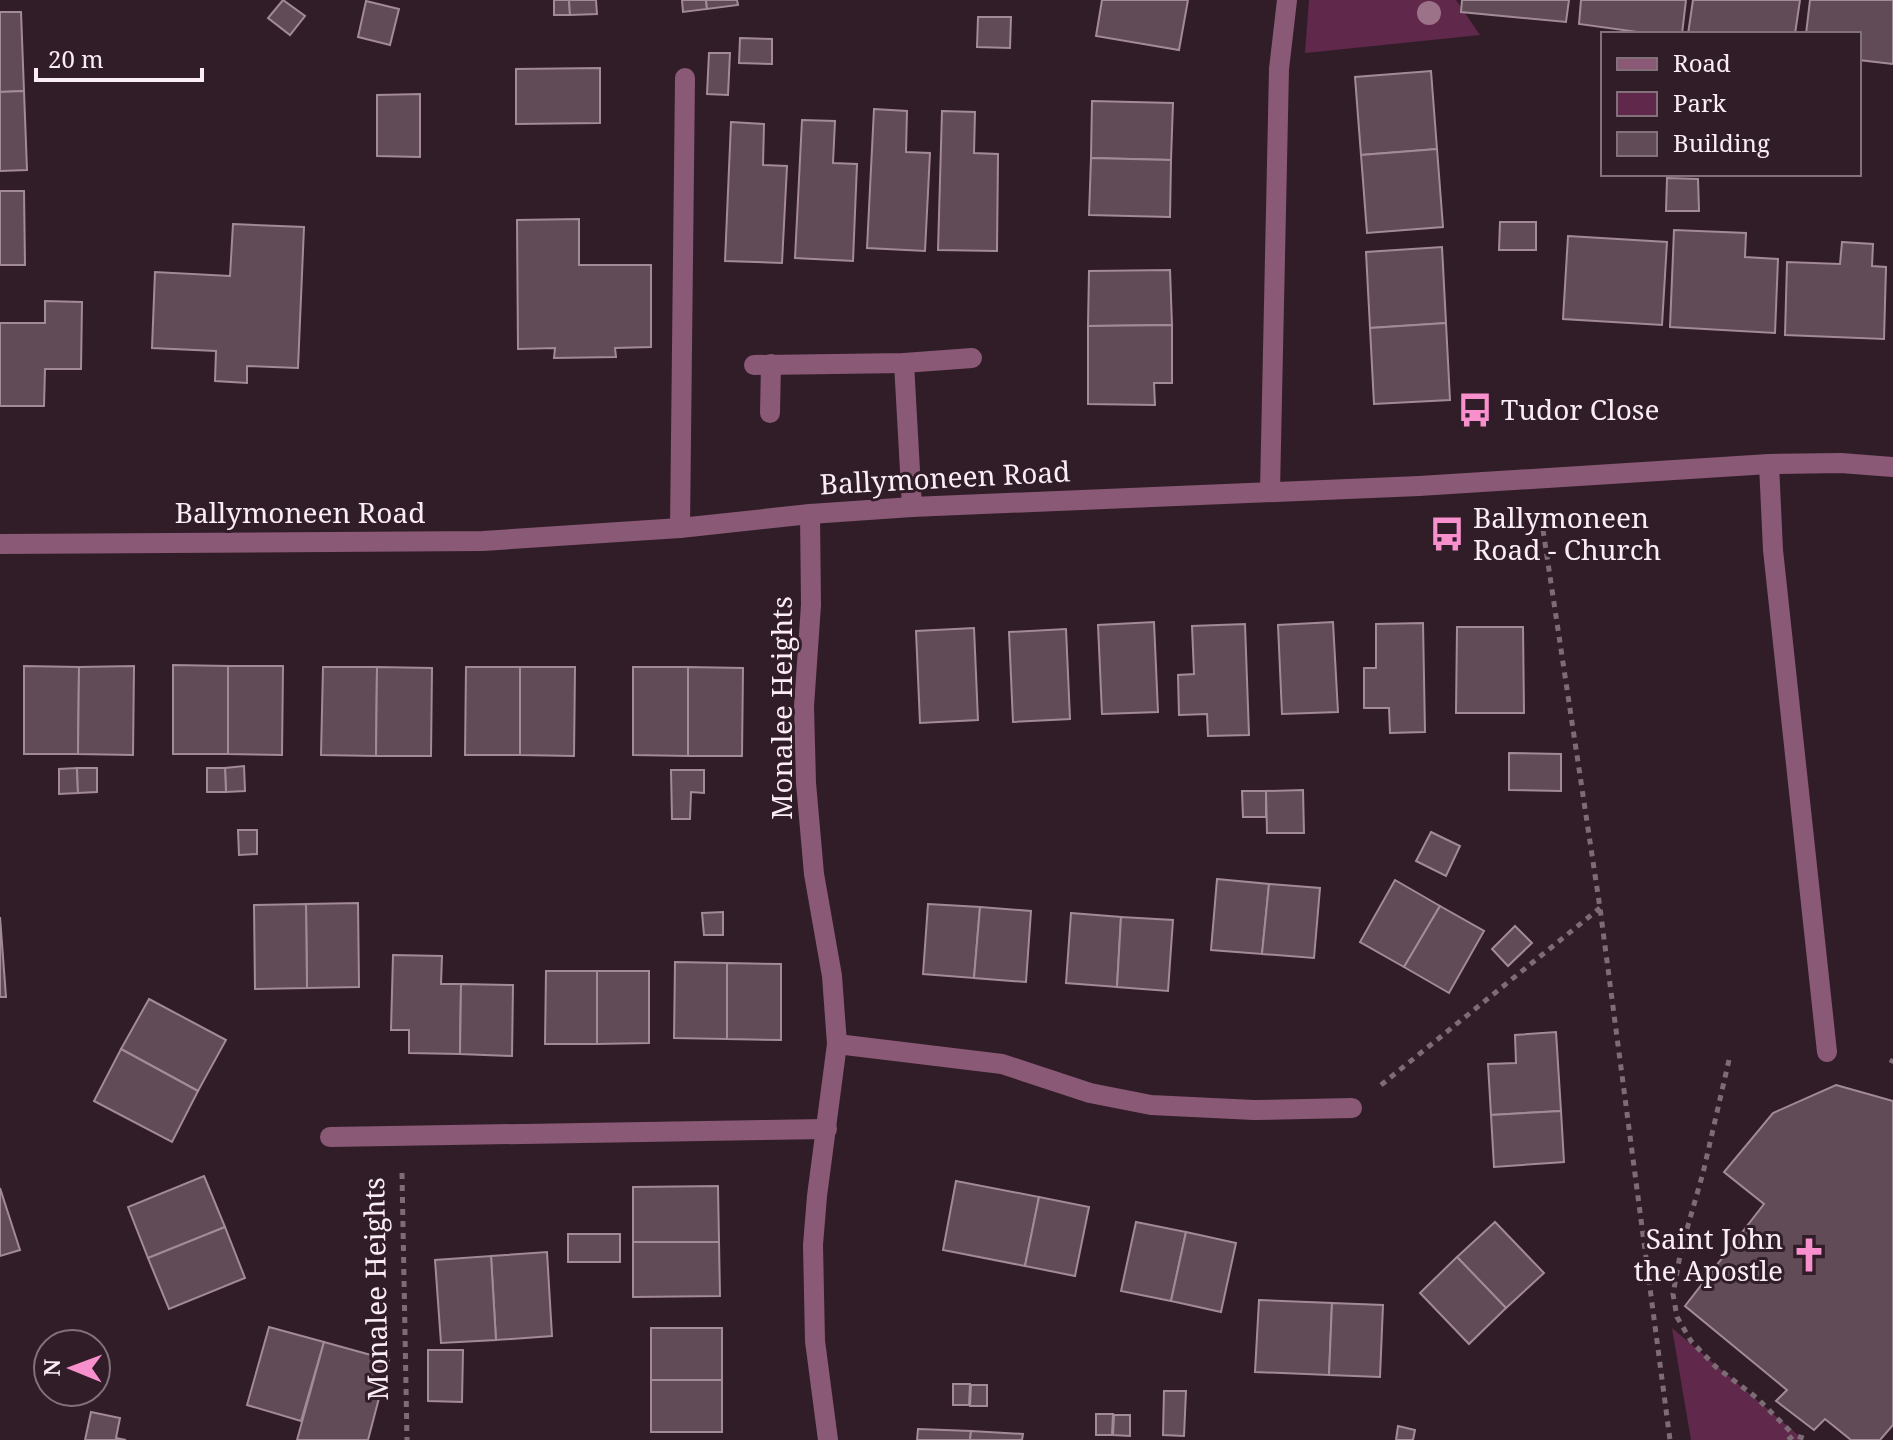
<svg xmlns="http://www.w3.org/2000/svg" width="1893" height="1440" font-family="'Noto Serif',serif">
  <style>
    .green { fill: #60294b }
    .building { fill: #614b57; stroke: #a38a97; stroke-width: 2 }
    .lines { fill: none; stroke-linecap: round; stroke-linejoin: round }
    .path { stroke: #7e6c75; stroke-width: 5; stroke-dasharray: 6 6; stroke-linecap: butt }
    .service { stroke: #8a5975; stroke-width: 20 }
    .minor { stroke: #8a5975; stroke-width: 20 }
    .tertiary { stroke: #8a5975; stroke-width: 20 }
    .tree { fill: #9c7289 }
    .labels { text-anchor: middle; stroke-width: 6; stroke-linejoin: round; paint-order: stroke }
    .poi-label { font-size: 28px; fill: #fbedf4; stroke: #311d28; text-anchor: start }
    .street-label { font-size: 28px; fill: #fbedf4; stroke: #311d28 }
  </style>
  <rect width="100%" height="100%" fill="#311d28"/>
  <g class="green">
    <path d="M1309 0H1456L1480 35 1305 53Z"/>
    <path d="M1672 1328 1804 1440H1691Z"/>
  </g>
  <g class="building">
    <path d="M283 0 305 16 290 35 268 18Z"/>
    <path d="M554 0H569L570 15H554Z"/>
    <path d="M569 0H596L597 14 570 15Z"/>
    <path d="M682 0H706L707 9 683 12Z"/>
    <path d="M706 0H737L738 5 707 9Z"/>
    <path d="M1102 0H1188L1179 50 1096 36Z"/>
    <path d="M1462 0H1569L1566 22 1461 12Z"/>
    <path d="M1581 0H1686L1682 34H1652L1579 24Z"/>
    <path d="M1693 0H1800L1795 34H1688Z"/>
    <path d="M1810 0H1893V64L1859 60V34H1806Z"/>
    <path d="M366 1 399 9 390 45 358 37Z"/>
    <path d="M0 12H21L24 91 0 92Z"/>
    <path d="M978 17H1011L1010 48 977 47Z"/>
    <path d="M740 38 772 39V64L739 63Z"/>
    <path d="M709 53H730L728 95 707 94Z"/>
    <path d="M600 68V123L516 124V69Z"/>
    <path d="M1431 71 1437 149 1361 155 1355 77Z"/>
    <path d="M24 91 27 170 0 171V92Z"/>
    <path d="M420 94V157L377 156V95Z"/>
    <path d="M1092 101 1173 103 1171 160 1091 158Z"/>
    <path d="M874 109 907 111 906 152 930 153 925 251 867 248Z"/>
    <path d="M942 111 975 112 974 153 998 154 997 251 938 250Z"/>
    <path d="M802 120 835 121 833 163 857 164 853 261 795 258Z"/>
    <path d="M731 122 764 124 763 165 787 166 782 263 725 261Z"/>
    <path d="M1437 149 1443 227 1367 233 1361 155Z"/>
    <path d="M1091 158 1171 160 1170 217 1089 215Z"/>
    <path d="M1667 178 1698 179 1699 211H1666Z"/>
    <path d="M0 191H24L25 265H0Z"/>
    <path d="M579 219V265H651V347L615 348 616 357 554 358 555 348 518 349 517 220Z"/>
    <path d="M1500 222H1536V250H1499Z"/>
    <path d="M233 224 304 227 298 368 247 366V383L215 381 216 351 152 348 155 272 230 276Z"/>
    <path d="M1674 230 1746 233 1745 257 1778 259 1775 333 1670 327Z"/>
    <path d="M1568 236 1667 242 1662 325 1563 319Z"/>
    <path d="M1842 242 1873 244 1872 266 1886 267 1884 339 1785 335 1787 262 1840 264Z"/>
    <path d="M1442 247 1446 323 1370 328 1366 252Z"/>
    <path d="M1170 270 1172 325 1088 326 1089 271Z"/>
    <path d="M45 301 82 302 81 369H45L44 406H0V323H45Z"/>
    <path d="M1446 323 1450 400 1374 404 1370 328Z"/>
    <path d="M1172 325V383H1154L1155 405 1088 404V326Z"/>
    <path d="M1154 622 1158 712 1102 714 1098 625Z"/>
    <path d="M1333 622 1338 712 1282 714 1278 625Z"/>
    <path d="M1423 623 1425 732 1390 733 1389 708H1364V668H1376V624Z"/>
    <path d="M1245 624 1249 735 1208 736 1207 714 1179 715 1178 675 1194 674 1192 626Z"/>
    <path d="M1457 627H1523L1524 713H1456Z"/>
    <path d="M974 628 978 720 920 723 916 631Z"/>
    <path d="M1066 629 1070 719 1013 722 1009 632Z"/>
    <path d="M173 665 228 666V754H173Z"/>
    <path d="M24 666 79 667 78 754H24Z"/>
    <path d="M134 666 133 755 78 754 79 667Z"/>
    <path d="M228 666H283L282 755 228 754Z"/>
    <path d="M323 667H377L376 756 321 755Z"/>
    <path d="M377 667 432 668 431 756H376Z"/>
    <path d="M466 667H520V755H465Z"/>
    <path d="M520 667H575L574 756 520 755Z"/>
    <path d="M633 667H688V756L633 755Z"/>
    <path d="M688 667 743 668 742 756H688Z"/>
    <path d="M1509 753 1561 754V791L1509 790Z"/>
    <path d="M244 766 245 791 226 792 225 768Z"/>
    <path d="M77 768 78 793 59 794V769Z"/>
    <path d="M77 768H97V792L78 793Z"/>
    <path d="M207 768H225L226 792H207Z"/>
    <path d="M671 770H704V793L691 792 690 819H672Z"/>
    <path d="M1303 790 1304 833H1267L1266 791Z"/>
    <path d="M1242 791H1266V817H1243Z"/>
    <path d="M238 830H257V854L239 855Z"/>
    <path d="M1431 832 1460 846 1446 876 1416 861Z"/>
    <path d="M1217 879 1269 884 1262 954 1211 950Z"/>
    <path d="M1395 880 1440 906 1404 967 1360 942Z"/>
    <path d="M1269 884 1320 888 1314 958 1262 954Z"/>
    <path d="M358 903 359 987 307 988 306 904Z"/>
    <path d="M306 904 307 988 255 989 254 905Z"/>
    <path d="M928 904 980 907 974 978 923 974Z"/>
    <path d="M1440 906 1484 931 1449 993 1404 967Z"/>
    <path d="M980 907 1031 911 1026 982 974 978Z"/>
    <path d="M723 912V935H704L702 913Z"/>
    <path d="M1071 913 1121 917 1117 987 1066 983Z"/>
    <path d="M0 917 6 997H0Z"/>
    <path d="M1121 917 1173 920 1168 991 1117 987Z"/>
    <path d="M1515 926 1532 943 1508 966 1492 949Z"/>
    <path d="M393 955 442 956 441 984H461L460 1054 409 1053V1030H391Z"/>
    <path d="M675 962 727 963V1039L674 1038Z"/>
    <path d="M727 963 781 964V1040L727 1039Z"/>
    <path d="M546 971H597V1044H545Z"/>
    <path d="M597 971H649V1043L597 1044Z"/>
    <path d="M461 984 513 985 512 1056 460 1054Z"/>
    <path d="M149 999 226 1040 198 1091 121 1049Z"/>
    <path d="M1556 1032 1561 1111 1491 1115 1488 1064 1516 1063 1515 1035Z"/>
    <path d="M121 1049 198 1091 172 1142 94 1101Z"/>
    <path d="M1836 1085 1893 1101V1425L1880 1440H1851L1825 1419 1814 1430 1776 1401 1787 1390 1685 1306 1764 1204 1724 1172 1773 1113Z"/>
    <path d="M1561 1111 1564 1162 1494 1167 1491 1115Z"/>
    <path d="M204 1176 225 1227 148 1258 128 1207Z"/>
    <path d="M956 1181 1039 1197 1025 1266 943 1250Z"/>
    <path d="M718 1186 719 1242H633V1187Z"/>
    <path d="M0 1188 20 1250 0 1256Z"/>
    <path d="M1039 1197 1089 1207 1075 1276 1025 1266Z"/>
    <path d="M1136 1222 1186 1232 1171 1301 1121 1291Z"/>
    <path d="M1495 1222 1544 1273 1506 1308 1457 1257Z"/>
    <path d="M225 1227 245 1278 169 1309 148 1258Z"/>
    <path d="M1186 1232 1236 1243 1221 1312 1171 1301Z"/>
    <rect x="568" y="1234" width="52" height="28"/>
    <path d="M633 1242H719L720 1296 633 1297Z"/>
    <path d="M547 1252 552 1336 496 1340 491 1256Z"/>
    <path d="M491 1256 496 1340 441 1343 435 1260Z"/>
    <path d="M1457 1257 1506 1308 1469 1344 1420 1293Z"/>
    <path d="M1259 1300 1332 1303 1329 1375 1255 1372Z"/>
    <path d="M1332 1303 1383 1305 1380 1377 1329 1375Z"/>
    <path d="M269 1327 324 1342 301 1421 247 1405Z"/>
    <rect x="651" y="1328" width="71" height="52"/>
    <path d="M324 1342 389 1360 368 1440H297Z"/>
    <path d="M428 1350H463L462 1402 428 1401Z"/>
    <rect x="651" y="1380" width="71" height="52"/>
    <path d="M953 1384H970L969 1405H953Z"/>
    <path d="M971 1385H987V1406H970Z"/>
    <path d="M1164 1391H1186L1184 1436 1163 1435Z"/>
    <path d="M91 1412 120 1418 116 1438 126 1440H85Z"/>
    <path d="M1096 1414H1113L1112 1435H1096Z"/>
    <path d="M1114 1415H1130V1436L1113 1435Z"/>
    <path d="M1398 1426 1415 1430 1413 1440H1396Z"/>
    <path d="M918 1429 971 1431 970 1440H917Z"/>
    <path d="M971 1431 1023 1434 1022 1440H970Z"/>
  </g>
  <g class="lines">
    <g class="path">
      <path d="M1543 530 1600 908 1670 1440"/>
      <path d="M1729 1060 1703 1173 1681 1250 1673 1294 1677 1317 1691 1341 1716 1367 1757 1398 1794 1435"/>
      <path d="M1891 1063 1893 1059"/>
      <path d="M1381 1085 1600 908"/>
      <path d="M402 1173 407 1440"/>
      <path d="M1788 1440 1794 1435 1809 1440"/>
    </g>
    <g class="service">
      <path d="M770 413 771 364"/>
      <path d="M1769 464 1773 550 1827 1052"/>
      <path d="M680 528 685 78"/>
    </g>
    <g class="minor">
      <path d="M904 363 912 507"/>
      <path d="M754 365 904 363 972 358"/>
      <path d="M1270 491 1279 69 1287 0"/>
      <path d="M810 514 811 605 804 706 806 783 814 874 832 976 837 1044 817 1196 813 1245 815 1341 828 1440"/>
      <path d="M837 1044 1002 1064 1090 1093 1151 1105 1254 1110 1352 1108"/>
      <path d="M330 1137 827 1129"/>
    </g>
    <path class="tertiary" d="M0 544 483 541 680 528 810 514 912 507 1419 486 1769 464 1841 463 1893 467"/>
  </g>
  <circle class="tree" cx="1429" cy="13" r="12"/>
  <defs>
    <g id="bus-bare" transform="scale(2.76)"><path d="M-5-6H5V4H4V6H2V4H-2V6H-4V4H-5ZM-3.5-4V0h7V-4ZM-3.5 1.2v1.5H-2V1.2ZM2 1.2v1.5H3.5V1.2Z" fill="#f790cd" stroke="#311d28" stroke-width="2.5" paint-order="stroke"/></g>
    <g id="church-bare" transform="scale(2.76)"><path d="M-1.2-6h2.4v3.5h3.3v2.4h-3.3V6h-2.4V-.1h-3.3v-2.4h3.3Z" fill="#f790cd" stroke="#311d28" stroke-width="2.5" paint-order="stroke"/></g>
  </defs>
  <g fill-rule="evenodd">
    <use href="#bus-bare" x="1475" y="410"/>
    <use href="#bus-bare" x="1447" y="534"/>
    <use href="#church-bare" x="1809" y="1255"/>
  </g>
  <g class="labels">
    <g class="poi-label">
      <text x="1501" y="420">Tudor Close</text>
      <text x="1473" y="528">Ballymoneen<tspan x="1473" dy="32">Road - Church</tspan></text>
      <text x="1783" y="1249" text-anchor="end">Saint John<tspan x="1783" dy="32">the Apostle</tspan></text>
    </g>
    <g class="street-label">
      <text transform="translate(945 478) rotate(-3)" y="10">Ballymoneen Road</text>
      <text x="300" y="523">Ballymoneen Road</text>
      <text transform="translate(782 708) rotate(-90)" y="10">Monalee Heights</text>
      <text transform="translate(376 1289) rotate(-91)" y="10">Monalee Heights</text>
    </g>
  </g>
  <rect x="1601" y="32" width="260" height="144" fill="#311d28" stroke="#82707a" stroke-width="2"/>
  <rect x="1617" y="58" width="40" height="12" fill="#8a5975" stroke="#82707a" stroke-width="2"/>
  <text x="1673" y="72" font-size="24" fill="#fbedf4">Road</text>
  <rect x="1617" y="92" width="40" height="24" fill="#60294b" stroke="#82707a" stroke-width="2"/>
  <text x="1673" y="112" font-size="24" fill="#fbedf4">Park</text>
  <rect x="1617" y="132" width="40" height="24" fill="#614b57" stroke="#82707a" stroke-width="2"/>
  <text x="1673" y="152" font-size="24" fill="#fbedf4">Building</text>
  <g transform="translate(72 1368) rotate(271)"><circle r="38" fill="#311d28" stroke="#82707a" stroke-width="2"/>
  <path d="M0-6L14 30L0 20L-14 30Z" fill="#f790cd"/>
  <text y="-12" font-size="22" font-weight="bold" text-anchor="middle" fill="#fbedf4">N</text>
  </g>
  <path d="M36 68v12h166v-12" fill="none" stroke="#fbedf4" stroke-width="4"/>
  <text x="48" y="68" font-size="24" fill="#fbedf4" stroke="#311d28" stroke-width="6" paint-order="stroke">20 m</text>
</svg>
